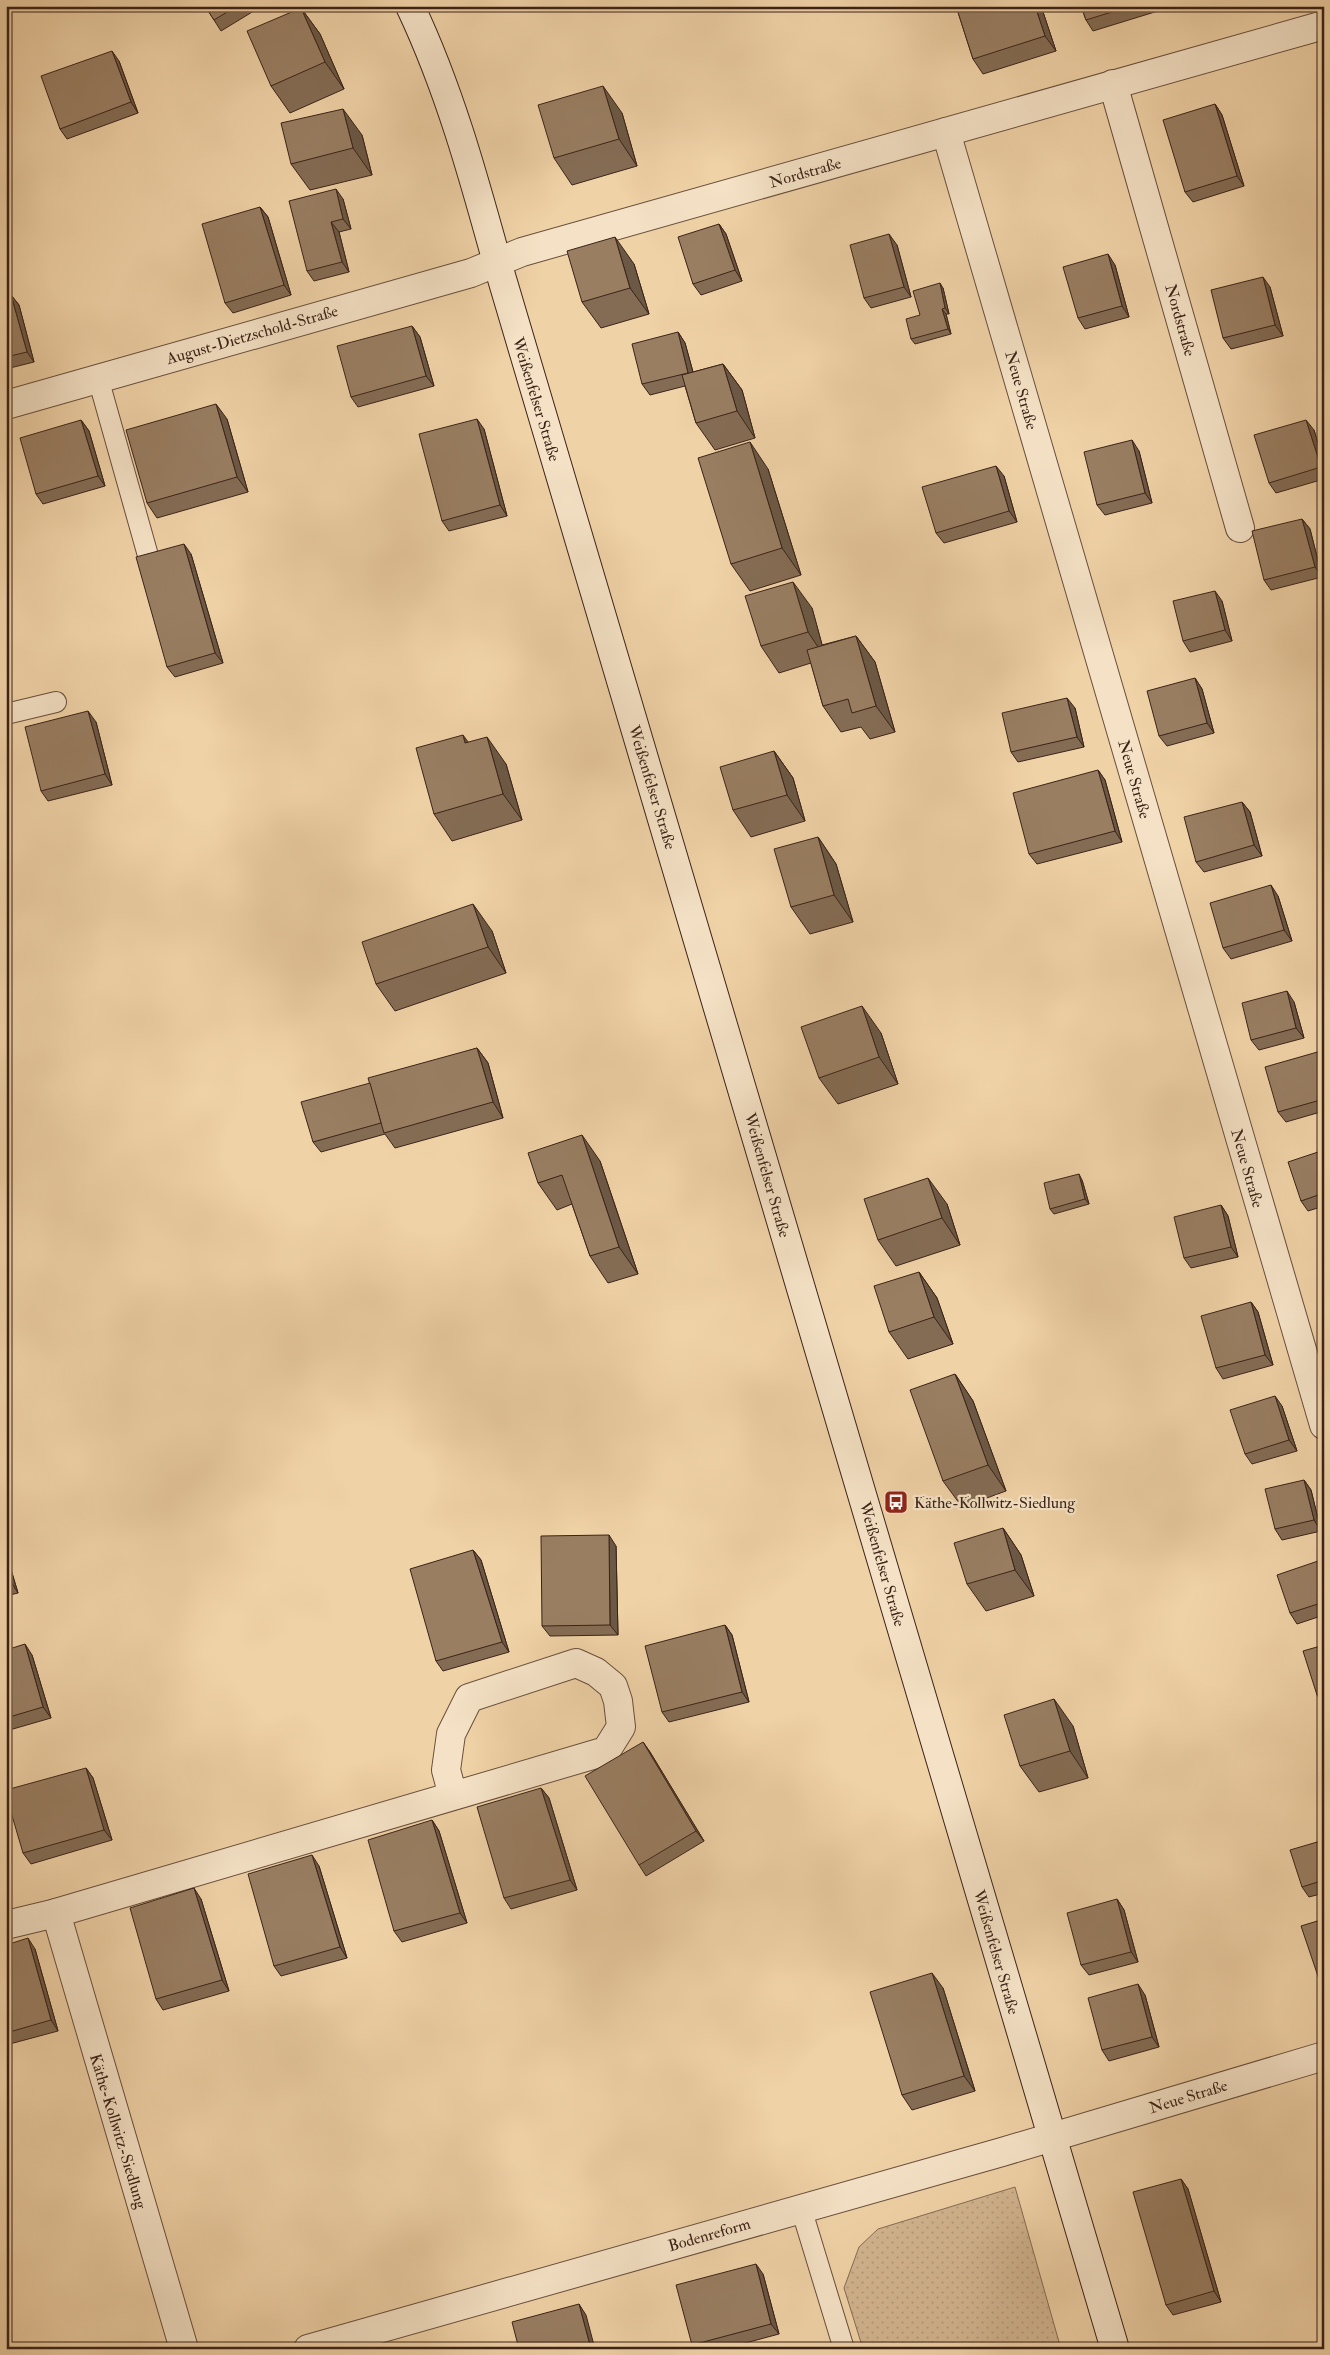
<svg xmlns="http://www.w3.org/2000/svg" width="1330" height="2355" font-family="'IM FELL Double Pica',serif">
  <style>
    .grass { fill: url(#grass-dots); stroke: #866c54 }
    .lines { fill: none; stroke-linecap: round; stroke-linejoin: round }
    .lane-casing { stroke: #684f3c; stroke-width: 22 }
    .street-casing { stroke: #684f3c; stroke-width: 30 }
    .secondary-casing { stroke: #3b2318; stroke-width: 30 }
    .lane { stroke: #f5e2c6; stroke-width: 20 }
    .street { stroke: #f5e2c6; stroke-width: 28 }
    .secondary { stroke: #f5e2c6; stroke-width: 28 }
    .wall { fill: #846c54; stroke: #3b2318 }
    .shaded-wall { fill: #6b5845; stroke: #3b2318 }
    .building { fill: #997e62; stroke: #3b2318 }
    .labels { text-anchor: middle; stroke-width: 4.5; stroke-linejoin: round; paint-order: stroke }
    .street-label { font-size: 16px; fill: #3b2318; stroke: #f5e2c6 }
    .poi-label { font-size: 16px; fill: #3b2318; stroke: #f5e2c6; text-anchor: start }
  </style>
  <defs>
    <pattern id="grass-dots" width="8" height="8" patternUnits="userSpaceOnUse" patternTransform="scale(1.25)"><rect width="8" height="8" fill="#d1b48f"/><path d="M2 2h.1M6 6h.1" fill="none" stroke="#b49a7b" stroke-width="1.8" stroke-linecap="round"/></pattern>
  </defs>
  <rect width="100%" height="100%" fill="#f0d2a7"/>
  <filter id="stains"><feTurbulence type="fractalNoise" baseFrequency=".004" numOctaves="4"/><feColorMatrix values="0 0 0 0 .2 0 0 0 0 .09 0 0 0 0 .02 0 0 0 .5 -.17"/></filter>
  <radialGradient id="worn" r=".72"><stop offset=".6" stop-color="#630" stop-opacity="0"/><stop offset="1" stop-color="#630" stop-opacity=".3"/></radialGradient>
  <path class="grass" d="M1015 2187 1061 2349H863L844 2288 859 2247 878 2229Z"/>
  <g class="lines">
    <g class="lane-casing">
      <g id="lane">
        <path d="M98 378 147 552"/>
        <path d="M6 714 56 702"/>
        <path d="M801 2208 844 2349"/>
      </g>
    </g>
    <g class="street-casing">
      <g id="street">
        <path d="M1113 84 1240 528"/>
        <path d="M946 132 1324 1425"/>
        <path d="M6 405 471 273 522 252 1324 25"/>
        <path d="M6 1925 56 1913"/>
        <path d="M184 2349 56 1913 606 1751 621 1727 618 1701 613 1686 596 1672 576 1663 469 1698 451 1734 446 1770 453 1796"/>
        <path d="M308 2349 1002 2152 1324 2056"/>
      </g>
    </g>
    <g class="secondary-casing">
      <path id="secondary" d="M410 6C449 88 473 175 497 262L1115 2349"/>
    </g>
    <use href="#lane" class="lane"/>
    <use href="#street" class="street"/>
    <use href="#secondary" class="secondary"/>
  </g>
  <g class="wall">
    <path d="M205 6H262L221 31Z"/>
    <path d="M956 6H1041L1056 51 983 74 973 59Z"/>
    <path d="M1081 6H1157L1158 11 1093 31 1086 20Z"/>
    <path d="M301 8 320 34 344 89 290 113 271 86Z"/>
    <path d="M119 61 138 113 67 139 60 129Z"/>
    <path d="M1215 104 1222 115 1244 186 1193 202 1185 192Z"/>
    <path d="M622 113 637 166 572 185 554 158Z"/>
    <path d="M362 135 372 175 310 190 291 164Z"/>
    <path d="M343 199 351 229 339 232 349 272 314 281 307 271Z"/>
    <path d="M260 207 268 217 291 295 233 313 225 303Z"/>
    <path d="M719 224 726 234 742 281 701 295 693 284Z"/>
    <path d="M897 245 911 297 871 308 864 298Z"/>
    <path d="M634 264 649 314 601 328 582 302Z"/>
    <path d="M1115 265 1129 317 1085 329 1078 318Z"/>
    <path d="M1270 287 1283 336 1231 349 1223 338Z"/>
    <path d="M943 288 949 314H946L951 334 915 344 911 339 920 315Z"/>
    <path d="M11 295 19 305 34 362 6 369V296Z"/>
    <path d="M412 326 420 337 434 386 358 407 351 397Z"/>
    <path d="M678 332 685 343 693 372 723 364 742 390 755 438 715 450 696 423 685 386 650 395 642 384Z"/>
    <path d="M227 419 248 492 157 518 147 503Z"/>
    <path d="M81 420 89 431 105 486 43 504 36 494Z"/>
    <path d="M484 429 507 516 449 531 442 521Z"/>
    <path d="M1314 430 1324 464V479L1276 493 1269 483Z"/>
    <path d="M1139 451 1152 503 1105 515 1097 505Z"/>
    <path d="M768 469 801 575 750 591 731 564Z"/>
    <path d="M1004 476 1017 522 944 543 936 533Z"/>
    <path d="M1302 519 1310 529 1322 577 1271 590 1264 580Z"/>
    <path d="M191 554 223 663 175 677 167 667Z"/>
    <path d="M1222 601 1232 641 1190 652 1183 641Z"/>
    <path d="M812 608 822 645 856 636 875 662 895 732 870 739 861 727 841 732 823 706 811 663 779 673 761 646Z"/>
    <path d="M1195 678 1202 689 1214 733 1167 746 1159 736Z"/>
    <path d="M1075 708 1084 747 1018 762 1011 752Z"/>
    <path d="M96 722 112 785 48 801 41 791Z"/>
    <path d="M468 742 506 764 522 820 452 841 434 814Z"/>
    <path d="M774 751 793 778 805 821 751 837 733 810Z"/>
    <path d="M1098 770 1105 780 1122 842 1037 864 1029 854Z"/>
    <path d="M1242 802 1250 812 1262 856 1204 872 1196 862Z"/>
    <path d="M818 837 836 864 853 922 810 934 791 907Z"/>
    <path d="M1278 896 1292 941 1231 959 1223 948Z"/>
    <path d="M492 931 506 973 395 1011 376 984Z"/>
    <path d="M1294 1002 1304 1038 1259 1050 1251 1040Z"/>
    <path d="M881 1033 898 1084 838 1104 819 1078Z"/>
    <path d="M477 1048 488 1063 503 1118 395 1148 385 1134 321 1152 313 1142 370 1083Z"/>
    <path d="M1324 1055V1111L1286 1122 1278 1112Z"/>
    <path d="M1324 1150V1206L1308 1211 1301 1201Z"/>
    <path d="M600 1161 638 1274 608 1283 590 1256 572 1204 557 1210 538 1183Z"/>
    <path d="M1082 1180 1089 1204 1054 1214 1050 1209Z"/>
    <path d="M947 1204 960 1245 896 1266 878 1240Z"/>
    <path d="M1221 1205 1228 1216 1238 1257 1191 1268 1184 1258Z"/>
    <path d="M919 1272 937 1298 953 1344 908 1359 889 1332Z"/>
    <path d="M1251 1302 1258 1312 1273 1365 1223 1379 1216 1368Z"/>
    <path d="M955 1374 973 1401 1006 1491 962 1507 943 1481Z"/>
    <path d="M1282 1406 1297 1451 1252 1464 1245 1454Z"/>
    <path d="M1304 1480 1311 1490 1321 1531 1282 1540 1275 1529Z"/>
    <path d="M1003 1528 1021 1555 1034 1596 986 1611 967 1584Z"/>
    <path d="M616 1546 618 1635 550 1636 542 1626Z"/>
    <path d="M473 1550 481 1560 509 1652 443 1671 436 1661Z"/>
    <path d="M6 1553 18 1593 6 1596Z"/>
    <path d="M1324 1565V1615L1297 1624 1290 1613Z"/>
    <path d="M725 1625 732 1635 749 1702 669 1722 662 1712Z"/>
    <path d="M1324 1645V1706L1317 1695Z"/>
    <path d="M6 1650 32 1655 51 1718 6 1731Z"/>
    <path d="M1073 1726 1088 1778 1039 1792 1020 1766Z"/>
    <path d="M643 1742 650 1752 704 1841 646 1876 639 1865Z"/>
    <path d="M86 1768 93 1778 112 1840 31 1864 23 1853Z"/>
    <path d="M541 1788 549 1798 577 1890 511 1909 504 1898Z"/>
    <path d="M432 1820 439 1831 467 1923 402 1942 394 1931Z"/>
    <path d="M1324 1840V1893L1309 1897 1302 1887Z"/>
    <path d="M319 1866 347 1958 281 1976 274 1966Z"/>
    <path d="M201 1899 229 1991 163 2010 156 1999Z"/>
    <path d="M1117 1899 1124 1910 1138 1962 1089 1975 1081 1965Z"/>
    <path d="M6 1945 35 1949 58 2031 6 2045Z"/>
    <path d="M943 1988 975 2091 912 2110 902 2095Z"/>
    <path d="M1145 1995 1159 2047 1109 2061 1102 2050Z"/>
    <path d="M1181 2179 1188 2189 1221 2302 1173 2315 1166 2305Z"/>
    <path d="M763 2274 779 2334 723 2349H695L692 2345Z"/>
  </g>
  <g class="shaded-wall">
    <path d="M1035 6H1041L1056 51 1045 36Z"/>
    <path d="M301 8 320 34 344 89 325 62Z"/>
    <path d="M112 51 119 61 138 113 131 102Z"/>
    <path d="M603 86 622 113 637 166 619 139Z"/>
    <path d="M1215 104 1222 115 1244 186 1237 176Z"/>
    <path d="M343 109 362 135 372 175 353 148Z"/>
    <path d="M336 189 343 199 351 229 343 219Z"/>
    <path d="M260 207 268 217 291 295 284 285Z"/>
    <path d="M331 222 339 232 349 272 342 262Z"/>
    <path d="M719 224 726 234 742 281 735 270Z"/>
    <path d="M889 234 897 245 911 297 904 287Z"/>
    <path d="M615 237 634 264 649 314 630 288Z"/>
    <path d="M1108 254 1115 265 1129 317 1122 306Z"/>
    <path d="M1263 277 1270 287 1283 336 1275 325Z"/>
    <path d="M940 283 943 288 949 314 945 308Z"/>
    <path d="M11 295 19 305 34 362 27 352Z"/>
    <path d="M942 309 946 314 951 334 948 329Z"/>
    <path d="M412 326 420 337 434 386 426 376Z"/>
    <path d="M678 332 685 343 696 383 688 373Z"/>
    <path d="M723 364 742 390 755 438 737 411Z"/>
    <path d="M216 404 227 419 248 492 237 477Z"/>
    <path d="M477 419 484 429 507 516 500 505Z"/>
    <path d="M81 420 89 431 105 486 98 476Z"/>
    <path d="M1306 420 1314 430 1324 464V472L1321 467Z"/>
    <path d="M1132 440 1139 451 1152 503 1145 493Z"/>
    <path d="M750 442 768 469 801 575 782 548Z"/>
    <path d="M996 466 1004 476 1017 522 1009 511Z"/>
    <path d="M1302 519 1310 529 1322 577 1315 567Z"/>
    <path d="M184 544 191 554 223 663 215 653Z"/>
    <path d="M793 582 812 608 826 659 808 632Z"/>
    <path d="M1215 591 1222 601 1232 641 1225 630Z"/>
    <path d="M856 636 875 662 895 732 876 706Z"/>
    <path d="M1195 678 1202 689 1214 733 1207 723Z"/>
    <path d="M1067 698 1075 708 1084 747 1077 737Z"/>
    <path d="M88 711 96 722 112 785 105 774Z"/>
    <path d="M463 735 482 761 465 743Z"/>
    <path d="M487 737 506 764 522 820 503 794Z"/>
    <path d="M774 751 793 778 805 821 787 795Z"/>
    <path d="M1098 770 1105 780 1122 842 1115 831Z"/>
    <path d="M1242 802 1250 812 1262 856 1254 845Z"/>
    <path d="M818 837 836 864 853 922 834 895Z"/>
    <path d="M1271 885 1278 896 1292 941 1284 930Z"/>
    <path d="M473 904 492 931 506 973 488 947Z"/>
    <path d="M1287 991 1294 1002 1304 1038 1296 1028Z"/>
    <path d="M862 1006 881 1033 898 1084 879 1057Z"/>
    <path d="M477 1048 488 1063 503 1118 493 1102Z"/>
    <path d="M582 1135 600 1161 638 1274 619 1247Z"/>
    <path d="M1079 1174 1082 1180 1089 1204 1085 1199Z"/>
    <path d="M928 1178 947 1204 960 1245 942 1218Z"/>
    <path d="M1221 1205 1228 1216 1238 1257 1231 1247Z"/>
    <path d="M919 1272 937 1298 953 1344 934 1317Z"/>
    <path d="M1251 1302 1258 1312 1273 1365 1265 1355Z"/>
    <path d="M955 1374 973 1401 1006 1491 988 1465Z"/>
    <path d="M1275 1396 1282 1406 1297 1451 1289 1440Z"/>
    <path d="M1304 1480 1311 1490 1321 1531 1314 1520Z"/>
    <path d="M1003 1528 1021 1555 1034 1596 1015 1570Z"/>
    <path d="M609 1535 616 1546 618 1635 610 1625Z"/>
    <path d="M473 1550 481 1560 509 1652 502 1642Z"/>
    <path d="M6 1553 18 1593 11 1582 6 1567Z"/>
    <path d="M725 1625 732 1635 749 1702 742 1692Z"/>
    <path d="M25 1644 32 1655 51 1718 43 1707Z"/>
    <path d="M1054 1699 1073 1726 1088 1778 1070 1751Z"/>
    <path d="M643 1742 650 1752 704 1841 696 1831Z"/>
    <path d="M86 1768 93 1778 112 1840 104 1830Z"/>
    <path d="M541 1788 549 1798 577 1890 570 1880Z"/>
    <path d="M432 1820 439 1831 467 1923 460 1913Z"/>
    <path d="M312 1855 319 1866 347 1958 340 1947Z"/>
    <path d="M194 1888 201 1899 229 1991 222 1980Z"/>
    <path d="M1117 1899 1124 1910 1138 1962 1131 1952Z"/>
    <path d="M28 1938 35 1949 58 2031 51 2020Z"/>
    <path d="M932 1973 943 1988 975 2091 964 2076Z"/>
    <path d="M1138 1984 1145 1995 1159 2047 1152 2037Z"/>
    <path d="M1181 2179 1188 2189 1221 2302 1214 2291Z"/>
    <path d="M756 2264 763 2274 779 2334 771 2324Z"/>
    <path d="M579 2304 586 2315 595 2349H591Z"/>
  </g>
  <g class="building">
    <path d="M205 6H237L214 20Z"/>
    <path d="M956 6H1035L1045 36 973 59Z"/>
    <path d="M1081 6H1131L1086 20Z"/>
    <path d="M301 8 325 62 271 86 247 31Z"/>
    <path d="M112 51 131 102 60 129 41 76Z"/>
    <path d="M603 86 619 139 554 158 538 105Z"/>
    <path d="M1215 104 1237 176 1185 192 1163 120Z"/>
    <path d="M343 109 353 148 291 164 281 123Z"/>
    <path d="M336 189 343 219 331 222 342 262 307 271 289 201Z"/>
    <path d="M260 207 284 285 225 303 202 224Z"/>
    <path d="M719 224 735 270 693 284 678 237Z"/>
    <path d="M889 234 904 287 864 298 850 245Z"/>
    <path d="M615 237 630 288 582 302 567 251Z"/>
    <path d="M1108 254 1122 306 1078 318 1063 267Z"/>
    <path d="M1263 277 1275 325 1223 338 1211 290Z"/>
    <path d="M940 283 945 308 942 309 948 329 911 339 906 319 920 315 913 291Z"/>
    <path d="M11 295 27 352 6 357V296Z"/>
    <path d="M412 326 426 376 351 397 337 346Z"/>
    <path d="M678 332 688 373 642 384 632 344Z"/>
    <path d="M723 364 737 411 696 423 682 375Z"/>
    <path d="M216 404 237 477 147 503 126 430Z"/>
    <path d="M477 419 500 505 442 521 419 434Z"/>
    <path d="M81 420 98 476 36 494 20 438Z"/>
    <path d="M1306 420 1321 467 1269 483 1254 435Z"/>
    <path d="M1132 440 1145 493 1097 505 1084 452Z"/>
    <path d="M750 442 782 548 731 564 698 458Z"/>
    <path d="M996 466 1009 511 936 533 922 487Z"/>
    <path d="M1302 519 1315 567 1264 580 1252 531Z"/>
    <path d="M184 544 215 653 167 667 136 557Z"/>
    <path d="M793 582 808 632 761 646 745 596Z"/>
    <path d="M1215 591 1225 630 1183 641 1173 601Z"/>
    <path d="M856 636 876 706 852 713 848 699 823 706 807 650Z"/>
    <path d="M1195 678 1207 723 1159 736 1147 691Z"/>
    <path d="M1067 698 1077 737 1011 752 1002 713Z"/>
    <path d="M88 711 105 774 41 791 25 727Z"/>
    <path d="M463 735 465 743 487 737 503 794 434 814 416 748Z"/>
    <path d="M774 751 787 795 733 810 720 767Z"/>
    <path d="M1098 770 1115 831 1029 854 1013 793Z"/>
    <path d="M1242 802 1254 845 1196 862 1184 817Z"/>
    <path d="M818 837 834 895 791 907 774 849Z"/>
    <path d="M1271 885 1284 930 1223 948 1210 903Z"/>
    <path d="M473 904 488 947 376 984 362 942Z"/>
    <path d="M1287 991 1296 1028 1251 1040 1242 1003Z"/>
    <path d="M862 1006 879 1057 819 1078 801 1027Z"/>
    <path d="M477 1048 493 1102 384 1133 368 1078Z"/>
    <path d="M1321 1051 1324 1061V1099L1278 1112 1265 1067Z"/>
    <path d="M370 1083 381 1123 313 1142 301 1102Z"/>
    <path d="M582 1135 619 1247 590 1256 562 1175 538 1183 528 1153Z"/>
    <path d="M1324 1150V1193L1301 1201 1288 1162Z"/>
    <path d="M1079 1174 1085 1199 1050 1209 1044 1183Z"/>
    <path d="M928 1178 942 1218 878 1240 864 1199Z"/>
    <path d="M1221 1205 1231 1247 1184 1258 1174 1217Z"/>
    <path d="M919 1272 934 1317 889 1332 874 1286Z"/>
    <path d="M1251 1302 1265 1355 1216 1368 1201 1316Z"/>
    <path d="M955 1374 988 1465 943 1481 910 1390Z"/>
    <path d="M1275 1396 1289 1440 1245 1454 1230 1410Z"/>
    <path d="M1304 1480 1314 1520 1275 1529 1265 1489Z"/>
    <path d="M1003 1528 1015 1570 967 1584 954 1543Z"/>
    <path d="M609 1535 610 1625 542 1626 541 1536Z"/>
    <path d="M473 1550 502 1642 436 1661 410 1569Z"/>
    <path d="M1321 1560 1324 1570V1602L1290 1613 1277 1575Z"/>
    <path d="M6 1567 11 1582 6 1583Z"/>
    <path d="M725 1625 742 1692 662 1712 645 1646Z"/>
    <path d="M25 1644 43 1707 6 1718V1650Z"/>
    <path d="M1324 1645V1693L1317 1695 1303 1651Z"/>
    <path d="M1054 1699 1070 1751 1020 1766 1004 1715Z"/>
    <path d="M643 1742 696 1831 639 1865 585 1776Z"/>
    <path d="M86 1768 104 1830 23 1853 6 1795V1790Z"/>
    <path d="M541 1788 570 1880 504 1898 477 1807Z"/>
    <path d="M432 1820 460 1913 394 1931 368 1840Z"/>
    <path d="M1324 1840V1880L1302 1887 1290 1850Z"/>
    <path d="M312 1855 340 1947 274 1966 248 1874Z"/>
    <path d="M194 1888 222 1980 156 1999 130 1908Z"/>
    <path d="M1117 1899 1131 1952 1081 1965 1067 1913Z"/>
    <path d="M1324 1919V1991H1323L1301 1926Z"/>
    <path d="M28 1938 51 2020 6 2033V1945Z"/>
    <path d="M932 1973 964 2076 902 2095 870 1992Z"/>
    <path d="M1138 1984 1152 2037 1102 2050 1088 1998Z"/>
    <path d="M1181 2179 1214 2291 1166 2305 1133 2192Z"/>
    <path d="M756 2264 771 2324 692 2345 676 2285Z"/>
    <path d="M1324 2299V2316L1319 2300Z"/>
    <path d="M579 2304 591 2349H519L512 2322Z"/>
    <path d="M476 2345 477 2349H461Z"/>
  </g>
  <defs>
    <g id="bus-square" transform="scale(1.25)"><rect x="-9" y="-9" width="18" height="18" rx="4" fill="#8f2418" stroke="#f5e2c6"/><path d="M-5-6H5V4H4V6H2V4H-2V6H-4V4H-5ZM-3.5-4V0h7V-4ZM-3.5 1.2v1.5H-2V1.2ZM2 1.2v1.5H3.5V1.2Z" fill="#fff"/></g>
  </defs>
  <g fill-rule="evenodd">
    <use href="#bus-square" x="896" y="1502"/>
  </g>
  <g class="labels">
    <g class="street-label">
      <text transform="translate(805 172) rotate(-16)" y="6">Nordstraße</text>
      <text transform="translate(1181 320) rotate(74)" y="6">Nordstraße</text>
      <text transform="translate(252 334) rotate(-16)" y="6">August-Dietzschold-Straße</text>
      <text transform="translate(1022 390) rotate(74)" y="6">Neue Straße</text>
      <text transform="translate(537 399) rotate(73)" y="6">Weißenfelser Straße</text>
      <text transform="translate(1135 779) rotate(74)" y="6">Neue Straße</text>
      <text transform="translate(653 787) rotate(73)" y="6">Weißenfelser Straße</text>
      <text transform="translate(1248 1168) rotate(74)" y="6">Neue Straße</text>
      <text transform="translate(768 1175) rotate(74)" y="6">Weißenfelser Straße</text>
      <text transform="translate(883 1564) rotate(74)" y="6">Weißenfelser Straße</text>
      <text transform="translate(997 1952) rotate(74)" y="6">Weißenfelser Straße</text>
      <text transform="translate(1188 2096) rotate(-17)" y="6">Neue Straße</text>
      <text transform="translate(119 2131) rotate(73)" y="6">Käthe-Kollwitz-Siedlung</text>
      <text transform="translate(709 2234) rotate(-16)" y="6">Bodenreform</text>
    </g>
    <g class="poi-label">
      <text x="914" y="1508">Käthe-Kollwitz-Siedlung</text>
    </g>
  </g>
  <rect width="1330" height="2355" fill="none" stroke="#f0d2a7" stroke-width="25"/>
  <rect x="8" y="8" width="1315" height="2340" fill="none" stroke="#3b2318" stroke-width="2.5"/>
  <rect x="12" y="12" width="1305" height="2330" fill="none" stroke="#3b2318"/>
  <rect width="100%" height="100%" filter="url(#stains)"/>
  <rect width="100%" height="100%" fill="url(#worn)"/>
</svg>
